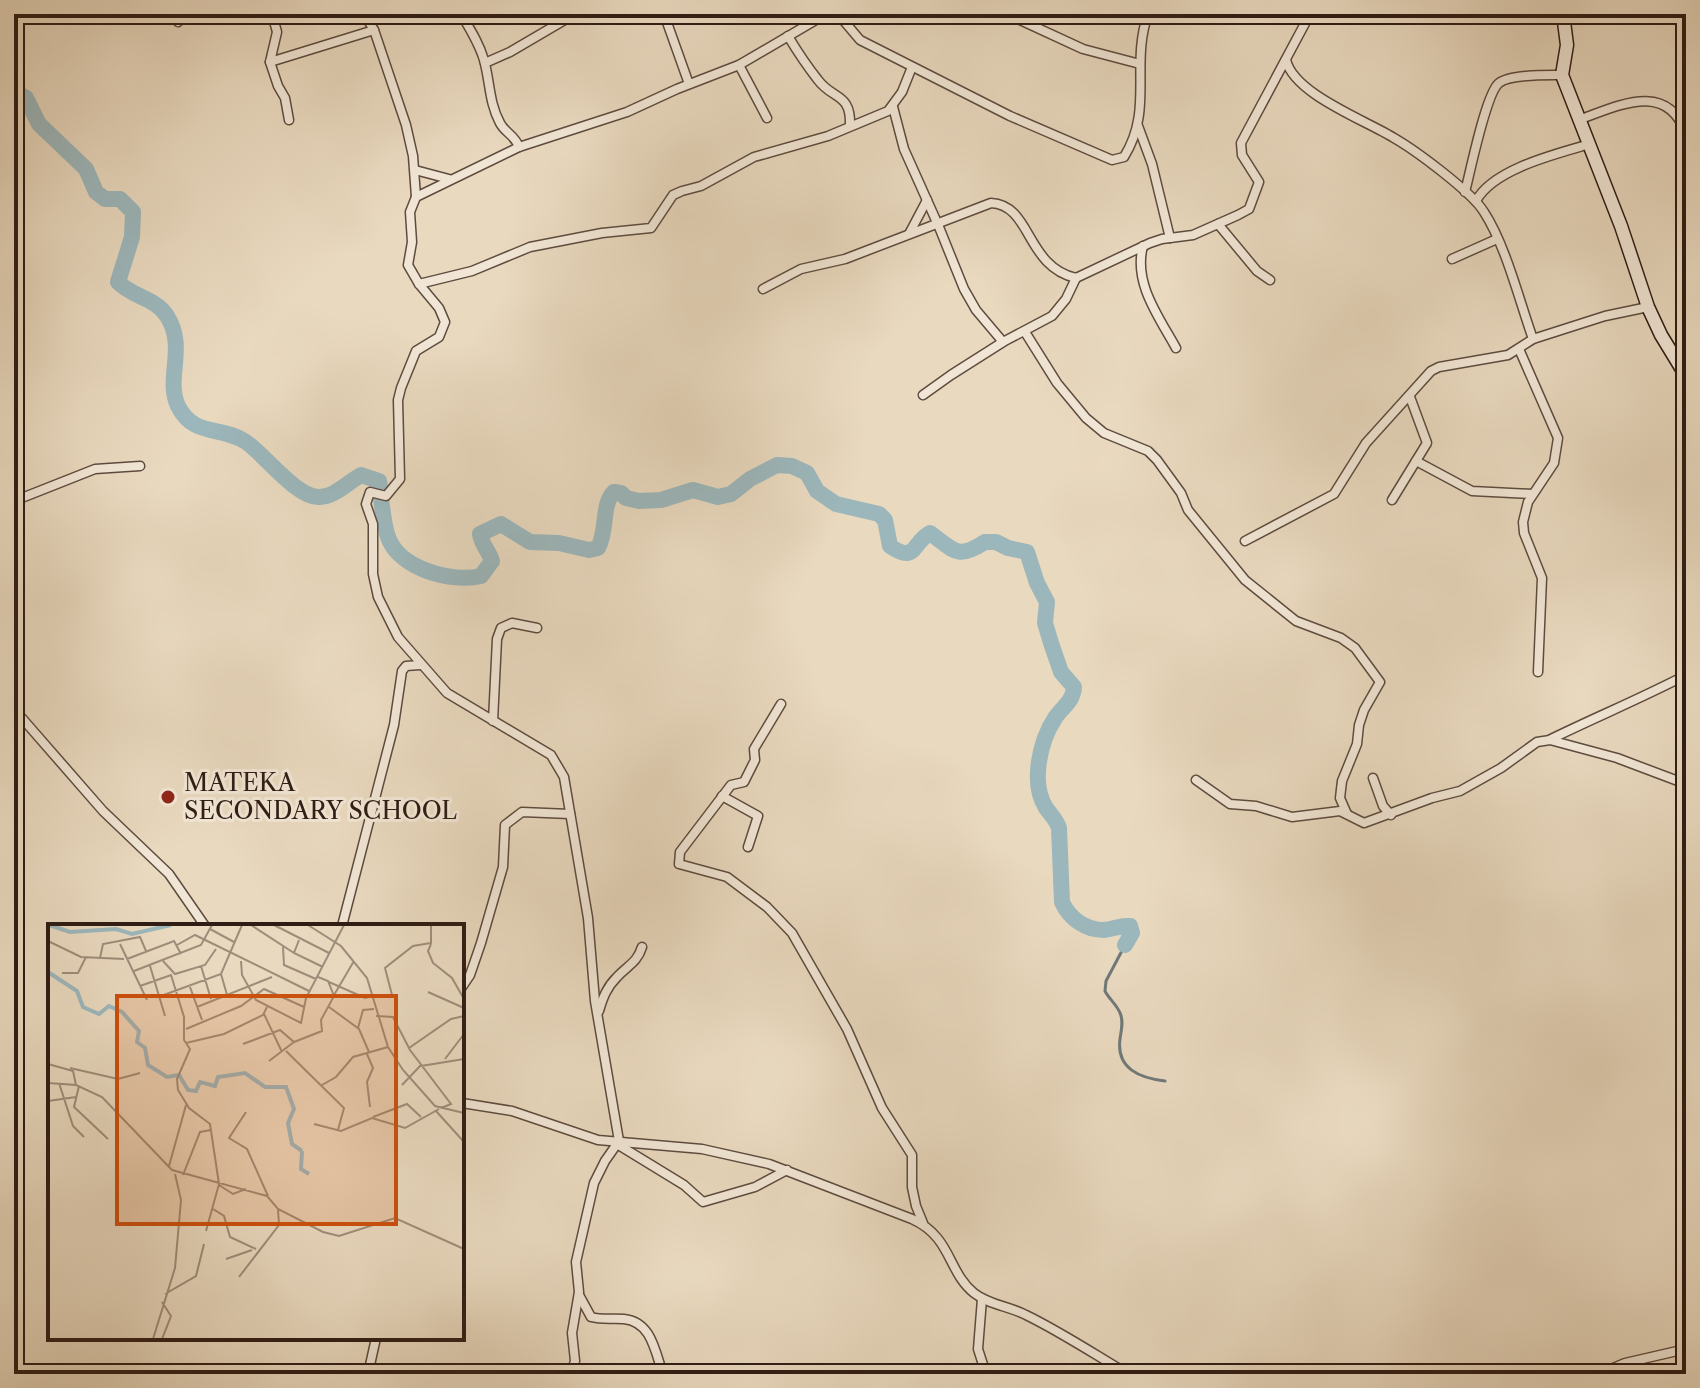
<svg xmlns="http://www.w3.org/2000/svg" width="1700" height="1388" font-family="'Libre Caslon Text',serif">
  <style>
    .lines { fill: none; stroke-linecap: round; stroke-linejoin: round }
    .stream { stroke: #707979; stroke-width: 3 }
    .river { stroke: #9cb7bc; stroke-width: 16 }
    .street-casing { stroke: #5e4b3f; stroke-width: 11 }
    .secondary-casing { stroke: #2f1c14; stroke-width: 15 }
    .street { stroke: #f1e6d5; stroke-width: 8 }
    .secondary { stroke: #f1e6d5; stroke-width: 12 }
    .poi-dot { fill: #8f2418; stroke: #f1e6d5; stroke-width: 3 }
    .labels { text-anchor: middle; stroke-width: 6; stroke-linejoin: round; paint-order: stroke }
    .poi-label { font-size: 24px; fill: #2f1c14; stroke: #f1e6d5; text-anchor: start }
    .inset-river { fill: none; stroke: #9cb7bc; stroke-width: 4 }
    .inset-road { fill: none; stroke: #9f8d7b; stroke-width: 2 }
    .view { fill: #cc500d; fill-opacity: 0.15; stroke: #cc500d; stroke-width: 4 }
    .inset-edge { fill: none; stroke: #2f1c14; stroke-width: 4 }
  </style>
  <rect width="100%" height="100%" fill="#e9d9bf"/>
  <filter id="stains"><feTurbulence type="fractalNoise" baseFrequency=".0025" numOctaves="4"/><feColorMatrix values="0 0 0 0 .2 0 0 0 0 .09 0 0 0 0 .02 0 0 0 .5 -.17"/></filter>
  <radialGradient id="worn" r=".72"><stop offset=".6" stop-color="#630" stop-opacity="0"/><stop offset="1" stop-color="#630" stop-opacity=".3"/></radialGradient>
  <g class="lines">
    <path class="stream" d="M1125 945 1106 981 1105 991C1109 999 1117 1005 1120 1013 1124 1021 1121 1031 1120 1039 1116 1069 1140 1078 1165 1081"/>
    <path class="river" d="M14 91 26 98 39 124 86 169 96 192 105 199H120L133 212 132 237 118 282C132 297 156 298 167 316 187 347 165 379 178 406 194 438 221 425 246 442 266 456 295 496 318 497 334 498 348 482 361 475L379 481C382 499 382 520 388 537 399 569 452 583 481 576L492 561C489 551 481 544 480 534L501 524 530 542 559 543 589 550 598 548C608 529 601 505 614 492L621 493 626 498 639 501 661 500 693 490 718 497 731 494 750 479 777 465 792 466 807 473 817 491 836 504 879 514 885 520 890 546C916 564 912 543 930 533 955 551 957 560 985 542H996L1008 548 1027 552 1037 583 1047 602 1045 623 1051 643 1061 672 1074 687C1073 702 1063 706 1055 718 1040 741 1030 783 1046 808 1051 815 1056 819 1059 828L1062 902C1069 918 1085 930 1104 930 1114 929 1120 925 1130 926L1132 933 1125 945"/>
    <g class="street-casing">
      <g id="street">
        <path d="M173 14 178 22"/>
        <path d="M272 14 277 32 270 62 278 86 285 98 289 120"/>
        <path d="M364 14 374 30 406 125 413 156 416 197 410 212 412 242 408 265 419 284 439 308 445 322 439 337 416 351 401 388 398 400 400 479 386 496 370 492 366 504 373 524V574L378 597 398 637 447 693 551 755 564 777 588 918 595 1001 619 1141 605 1161 594 1183 576 1262 579 1292 572 1333 575 1361 571 1374"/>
        <path d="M461 14C470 29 479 43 484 60 490 81 489 103 500 123 505 133 515 135 519 147"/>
        <path d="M664 14 689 84"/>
        <path d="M838 14 860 40 1010 116 1112 160 1124 157C1154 109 1130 65 1148 14"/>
        <path d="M1007 14 1083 49 1140 64"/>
        <path d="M788 36C797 51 807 66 818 80 833 100 851 93 850 125"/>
        <path d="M1286 60C1294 94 1365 120 1394 138 1415 150 1472 192 1484 212 1506 246 1519 300 1533 339"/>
        <path d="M270 62 374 30"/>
        <path d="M485 63 510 52 568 18 611 14"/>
        <path d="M739 65 767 118"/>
        <path d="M893 107 904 149 939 227 964 289 976 310 1003 342"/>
        <path d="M1578 120C1616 107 1667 79 1686 134"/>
        <path d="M1138 126 1152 164 1170 238"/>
        <path d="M415 170 449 179"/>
        <path d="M1465 192C1470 173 1486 93 1499 83 1510 74 1547 75 1562 75"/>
        <path d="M416 197 519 147 627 112 677 89 739 65 826 14"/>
        <path d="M1476 201C1493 169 1556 154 1590 144"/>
        <path d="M1218 224 1257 271 1270 280"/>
        <path d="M909 234 927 200"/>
        <path d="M1143 246C1133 283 1159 317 1176 348"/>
        <path d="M1452 259 1497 239"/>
        <path d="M419 284 472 271 530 247 602 233 651 228 673 195 682 191 701 186 754 157 828 136 888 111 902 92 912 67"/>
        <path d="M763 289 801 269 845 259 991 203C1032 205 1025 266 1076 278L1150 243 1162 239 1193 235 1238 215 1249 209 1259 182 1242 155 1241 143 1310 14"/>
        <path d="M1025 332 1057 383 1086 418 1104 433 1148 451 1157 460 1181 493 1188 510 1245 580 1296 621 1341 638 1355 648 1380 682 1364 710 1359 725 1357 744 1342 781 1340 798 1347 814"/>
        <path d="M1519 349 1558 438 1554 463 1528 502 1523 522 1524 533 1542 578 1538 672"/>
        <path d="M1676 360 1686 353"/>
        <path d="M923 395 951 375 1003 342 1052 316 1066 299 1076 278"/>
        <path d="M1416 461 1472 491 1532 494"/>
        <path d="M1392 500 1427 443 1410 397"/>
        <path d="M14 501 95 469 140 466"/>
        <path d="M1245 541 1334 494 1366 443 1431 371 1439 367 1508 355 1533 339 1605 316 1648 307"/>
        <path d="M781 704 754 749 755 760 744 782 731 785 680 852 679 864 727 877 767 907 792 933 847 1029 882 1108 912 1155V1187L916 1206 923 1223"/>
        <path d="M14 709 103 811 169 874 205 926"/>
        <path d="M493 721 497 639 501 628 512 623 537 628"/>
        <path d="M1551 739C1596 717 1642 698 1686 675"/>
        <path d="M1373 778 1383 806 1391 815"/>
        <path d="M1196 780 1230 804 1256 806 1292 817 1340 811 1364 823 1432 798 1460 791 1501 768 1537 742 1550 740 1617 758 1686 784"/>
        <path d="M722 796 758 816 748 847"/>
        <path d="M342 926 394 725 402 671 406 666 420 665"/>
        <path d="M462 987 470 975 481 943 503 867 505 825 522 812 570 814"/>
        <path d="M599 1011C603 997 607 987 617 977 628 965 637 963 642 947"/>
        <path d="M462 1103 512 1111 598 1140 702 1149 769 1164 912 1219C952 1237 947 1271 974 1293 989 1305 1009 1306 1026 1315 1061 1332 1094 1354 1128 1374"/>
        <path d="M617 1144 684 1185 703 1202 755 1187 787 1170"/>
        <path d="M579 1295 591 1317C602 1320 613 1318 624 1319 652 1322 655 1352 663 1374"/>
        <path d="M982 1299 978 1349 986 1374"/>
        <path d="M368 1374 376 1338"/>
        <path d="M1599 1374 1625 1363 1686 1349"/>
      </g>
    </g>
    <g class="secondary-casing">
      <path id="secondary" d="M1563 14 1567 45 1562 75 1621 226 1648 307 1661 335 1686 376"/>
    </g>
    <use href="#street" class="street"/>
    <use href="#secondary" class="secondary"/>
  </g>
  <circle class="poi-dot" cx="168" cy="797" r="8"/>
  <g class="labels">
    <g class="poi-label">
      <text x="184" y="791">MATEKA<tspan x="184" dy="28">SECONDARY SCHOOL</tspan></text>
    </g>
  </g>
  <g transform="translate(48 924)">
    <rect width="416" height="416" fill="#e9d9bf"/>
    <path class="inset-river" d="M1 1 22 8 68 5 84 10 123 1M0 48 29 67 35 83 51 90 61 82 74 88 91 107 89 118 97 124 100 141 119 153 131 151 140 166 148 167 152 158 167 162 170 153 197 149 217 163H238L246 185 240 199 244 220 254 227M254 227 253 245 261 250"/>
    <path class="inset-road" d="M203 1 246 29M226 1 281 29M260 1 293 22 319 54 340 123 355 146 387 182 416 189M162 5 186 18M251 16 246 29 275 43M0 17 33 33 76 35M72 20 99 76M383 20 380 27 385 39 404 54 416 75M129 21 147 11 261 67M235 23 236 41 268 55M52 34 55 20 92 13 98 27M79 35 126 17 133 30M115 37 127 50 157 41 168 25M193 37 194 51 208 76 253 99 258 74 296 1M102 42 117 92M153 42 163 75M86 47 153 21 164 1M14 49H30L38 33M173 50 179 71 224 53M281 58 317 74 325 72M92 62 123 51 136 93V116L142 125 129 155 130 166 141 184 162 200 171 260 158 307M142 63 154 96M380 68 416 84M286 71 306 37M344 71 337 44 365 22 383 19V1M113 72 173 50 194 1M149 83 179 71M281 83 311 105 321 128M216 90 234 128M328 92 345 93 362 126 403 180 393 184M310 104 315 86 326 85M138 105 193 82 216 65 256 83M138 119 176 110 215 91 219 83M195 120 232 106 246 118 274 107 273 96 286 72 280 57 270 53M361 124 403 95 416 92M238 127 296 184 290 206M319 130 325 144 319 158 322 183M397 135 416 110M221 137 246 118M0 140 25 147 28 161M373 142 416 135M22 144 70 155 92 149M0 159 28 161 54 173 124 246 219 272 230 285 275 308 291 312 347 294 416 325M11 159 25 202 36 213M274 161 288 153 305 133 340 123M354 161 373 141M31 162 26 183 60 215M0 177 28 173M388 187 416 218M198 188 181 214 199 225 220 272M325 193 359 180 373 193M266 200 293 207 324 194 357 204 391 185M121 242 138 181M135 251 152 208 163 206M171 261 185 270 198 265M165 285 176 292 182 313 208 325M178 335 204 326M191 353 231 301 230 285M117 370 148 352 156 320M105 415 127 344 133 276 127 250M114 415 123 392 114 378"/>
    <path class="view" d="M69 72H348V300H69Z"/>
    <rect width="416" height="416" class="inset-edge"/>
  </g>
  <rect width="1700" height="1388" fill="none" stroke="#e9d9bf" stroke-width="48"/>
  <rect x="16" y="16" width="1668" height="1356" fill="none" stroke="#2f1c14" stroke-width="4"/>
  <rect x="24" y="24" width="1652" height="1340" fill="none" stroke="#2f1c14" stroke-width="2"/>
  <rect width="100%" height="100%" filter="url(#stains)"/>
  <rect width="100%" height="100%" fill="url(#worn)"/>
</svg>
